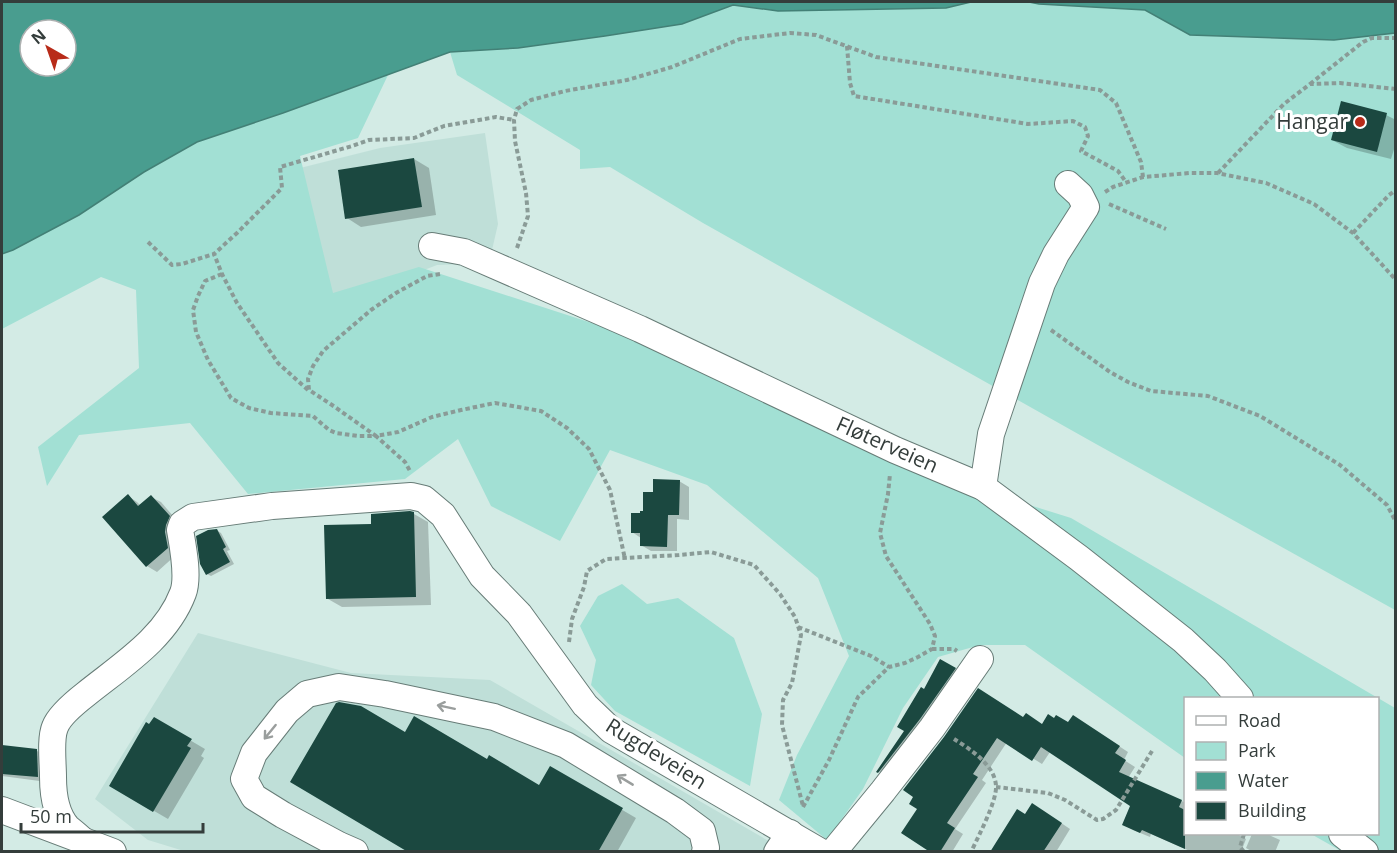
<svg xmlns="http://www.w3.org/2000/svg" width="1397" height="853" font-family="'Open Sans',sans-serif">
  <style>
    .built { fill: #bfdfd8 }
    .green { fill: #a2e0d4 }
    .water { fill: #499d8f; stroke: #438076; stroke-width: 1.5; fill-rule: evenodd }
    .shadow { fill: #0003 }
    .building { fill: #1b4840 }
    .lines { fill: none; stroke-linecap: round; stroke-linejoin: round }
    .minor-casing { stroke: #677c77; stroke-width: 28 }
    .path { stroke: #8a9b97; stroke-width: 4; stroke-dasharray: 4.5 3; stroke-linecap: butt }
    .minor { stroke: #fff; stroke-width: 26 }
    .oneway { stroke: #9a9e9d }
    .poi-dot { fill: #b82b19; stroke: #fff; stroke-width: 2 }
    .labels { text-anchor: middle; stroke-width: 6; stroke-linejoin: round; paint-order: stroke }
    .poi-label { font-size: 21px; fill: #343d3b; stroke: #fff; text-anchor: end }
    .street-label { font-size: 21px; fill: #343d3b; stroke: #fff }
  </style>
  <rect width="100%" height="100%" fill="#d3ebe5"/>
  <g class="built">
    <path d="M485 133 498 224 489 263 437 265 383 286 320 343 284 172 380 148Z"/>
    <path d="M198 633 351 673 490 680 786 851H184L148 840 95 799Z"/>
  </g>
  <g class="green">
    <path d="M971 2H1029L1039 4 1145 10 1190 35 1334 40 1395 33V610L1096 444 703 223 610 167 580 169V150L457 75 450 52 518 48 605 36 682 24 733 5 778 11 946 8Z"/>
    <path d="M388 75 358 138 300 156 333 293 419 267 641 339 953 481 1071 518 1395 708V851H1341L1311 834H1378V698H1186L1185 758 1025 645H980L938 657 903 708 863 789 827 840 779 800 797 755 849 656 818 578 707 485 610 450 560 541 491 506 458 439 405 479 248 494 190 423 79 435 47 486 38 447 139 368 136 290 101 277 2 329V254L13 250 79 215 144 172 197 142 283 113Z"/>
    <path d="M622 584 647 604 678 598 734 638 762 714 750 786 615 711 591 685 596 660 580 626 598 596Z"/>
  </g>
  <g class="water">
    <path d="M2 2H971L946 8 778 11 733 5 682 24 605 36 518 48 450 52 283 113 197 142 144 172 79 215 13 250 2 254ZM30 30H66V66H30Z"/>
    <path d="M1029 2H1395V33L1334 40 1190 35 1145 10 1039 4Z"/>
  </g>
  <g class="shadow">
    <path d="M1386 115 1396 120V143L1391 159 1347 148 1332 140Z"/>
    <path d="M414 159 429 168 436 215 361 227 347 218Z"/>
    <path d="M679 481 689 487V520L677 519V551H651L641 545V538L632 532 654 494Z"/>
    <path d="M128 496 137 502 141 506 151 497 161 502 179 523 177 554 157 572 147 566Z"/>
    <path d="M414 514 428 522 431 605 342 607 328 599 372 525Z"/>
    <path d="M216 530 221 533 230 550 227 551 234 564 211 576 207 574Z"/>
    <path d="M941 661 959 671 883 774 879 772 906 731 924 691Z"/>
    <path d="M1024 718 1043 725 1082 722 1128 752 1124 760 1135 767 1128 778 1186 803V834H1237L1246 839 1241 852H1192L1151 834 1150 837 1133 830 1124 825 1132 805 1050 752 1042 764 1007 742 982 780 986 783 955 829 963 834 952 852H933L915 797Z"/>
    <path d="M154 719 205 749 201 756 204 758 168 819 111 786Z"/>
    <path d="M406 734 488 761 540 787 551 768 636 818 617 852H410Z"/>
    <path d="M2 747 37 751 46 756 47 782 2 776Z"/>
    <path d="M1042 810 1070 829 1056 852H992L1025 815Z"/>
    <path d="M1252 834H1267L1280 840 1275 852H1253L1246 848Z"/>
  </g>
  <g class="building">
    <path d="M1341 101 1387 113 1377 152 1331 140Z"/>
    <path d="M414 158 422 207 345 219 338 170Z"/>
    <path d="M653 479 680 480 679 515H668L667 547 640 546V533H631V513H640V511H643V492H653Z"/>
    <path d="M128 494 138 506 151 495 170 516 166 525 165 532 168 548 146 567 102 517Z"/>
    <path d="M410 511 414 512 416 597 326 599 324 525 371 524V514Z"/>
    <path d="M217 529 226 547 223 549 230 562 206 575 200 564 196 536 208 530Z"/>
    <path d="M940 659 956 668 920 719 878 773 876 772 904 731 897 727 921 687 924 689Z"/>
    <path d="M978 688 1023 717 1026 713 1042 724 1048 714 1054 718 1056 715 1068 722 1073 715 1120 746 1115 753 1126 760 1119 772 1182 800 1179 807 1185 810V849L1142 830 1140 833 1122 825 1130 806 1041 747 1032 761 997 738 973 774 978 777 947 823 955 828 940 852H930L901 833 917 809 909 804 913 797 903 790 944 737Z"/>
    <path d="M339 702 361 706 405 732 414 716 487 759 489 755 539 785 550 766 623 808 598 852H408L290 782 336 703Z"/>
    <path d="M154 717 192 739 187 746 191 748 153 812 109 786 146 722 149 724Z"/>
    <path d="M2 745 37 749 38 777 2 774Z"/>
    <path d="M1032 803 1062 823 1043 852H990L1017 809 1025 814Z"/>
  </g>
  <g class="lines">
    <g class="minor-casing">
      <g id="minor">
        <path d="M432 246 464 252 640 329 895 450 983 487 1079 558 1183 640 1215 670 1240 698"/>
        <path d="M983 487 991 434 1042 283 1056 254 1086 207 1080 195 1068 184"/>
        <path d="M2 810 113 852"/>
        <path d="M1342 834 1365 852"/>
        <path d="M82 840C78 836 73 832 68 828 56 815 53 794 53 777 53 763 50 739 55 727 59 716 77 701 86 694 122 665 166 638 183 593 189 577 183 547 180 530L182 524 193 517 272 506 411 496 424 499 443 515 482 576 519 614 585 705 611 730 821 852"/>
        <path d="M355 852 339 845 283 815 254 797 244 779 254 753 287 711 307 694 339 687 385 694 494 717 566 745 675 811 702 831 706 848 705 852"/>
        <path d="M777 852 790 833"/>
        <path d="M833 852 883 791 932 728 980 659"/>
      </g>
    </g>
    <g class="path">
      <path d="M847 46 850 83 854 96 1028 124 1073 121 1085 127 1088 136 1081 151 1118 171 1126 182"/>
      <path d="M1310 84 1363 42 1372 38H1396"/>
      <path d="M1218 173 1284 104 1310 84 1340 83 1396 89"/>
      <path d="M1105 192 1113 187 1143 177 1190 173H1217L1266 183 1314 204 1353 233 1396 280"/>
      <path d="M1109 204 1166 229"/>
      <path d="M1353 233 1389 195 1396 190"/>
      <path d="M148 242 172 265 182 264 214 254"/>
      <path d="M517 248 528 216 526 193 515 141 514 120 517 109 531 100 565 91 627 80 672 67 740 39 790 33 816 35 876 57 1100 90 1116 103 1141 162 1143 177"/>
      <path d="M222 274 205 281 198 296 193 310 196 332 208 360 231 398 249 408 271 413 313 416 329 430 336 433 358 436H376L405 462 410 471"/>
      <path d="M440 274 427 276 396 293 371 310 323 351 313 366 308 379 309 390 332 405 376 436 398 432 432 417 461 410 495 403 541 411 567 428 589 449 610 490 625 559"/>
      <path d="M1051 330 1110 372 1128 382 1151 391 1208 396 1260 416 1340 465 1387 505 1396 522"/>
      <path d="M308 390 278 363 237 303 222 274 214 254 237 233 282 188 280 167 352 146 369 140 414 138 444 126 496 117 514 120"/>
      <path d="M798 627 871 656 889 667"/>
      <path d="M569 642 572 619 584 587 587 571 606 559 679 555 711 552 754 565 780 594 795 617 801 635 792 683 783 700 782 725 803 806"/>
      <path d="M932 649H954L957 651"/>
      <path d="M954 739C970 749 995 765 996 786 997 801 978 837 971 852"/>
      <path d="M996 787 1048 793 1065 800 1097 820 1103 819 1116 810 1152 751"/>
      <path d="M803 807 829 760 858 697 889 667 905 663 918 657 932 649 935 636 930 624 886 556 880 533 888 494 890 474"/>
      <path d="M1244 834 1240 847 1244 852"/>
    </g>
    <use href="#minor" class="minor"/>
  </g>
  <defs><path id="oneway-shaft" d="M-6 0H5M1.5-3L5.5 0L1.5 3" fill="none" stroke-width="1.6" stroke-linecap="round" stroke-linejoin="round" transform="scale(1.5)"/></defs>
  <g class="oneway">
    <use href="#oneway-shaft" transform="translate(446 707) rotate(-168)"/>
    <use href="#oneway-shaft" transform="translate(270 732) rotate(129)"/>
    <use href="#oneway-shaft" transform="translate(625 780) rotate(-149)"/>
  </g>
  <circle class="poi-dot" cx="1360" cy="122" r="6"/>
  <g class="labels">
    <g class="poi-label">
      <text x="1348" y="129">Hangar</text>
    </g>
    <g class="street-label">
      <text transform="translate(887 445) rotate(24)" y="7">Fløterveien</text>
      <text transform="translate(656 754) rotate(32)" y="7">Rugdeveien</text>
    </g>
  </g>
  <rect width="1397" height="853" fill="none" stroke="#343d3b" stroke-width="6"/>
  <rect x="1184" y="697" width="195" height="138" fill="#ffffff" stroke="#aeb1b1" stroke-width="1.5"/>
  <rect x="1196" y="716" width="30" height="9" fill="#ffffff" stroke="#aeb1b1" stroke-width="1.5"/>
  <text x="1238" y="727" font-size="18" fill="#343d3b">Road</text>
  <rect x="1196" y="742" width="30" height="18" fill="#a2e0d4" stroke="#aeb1b1" stroke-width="1.5"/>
  <text x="1238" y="757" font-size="18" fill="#343d3b">Park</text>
  <rect x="1196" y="772" width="30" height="18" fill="#499d8f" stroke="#aeb1b1" stroke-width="1.5"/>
  <text x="1238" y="787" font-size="18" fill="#343d3b">Water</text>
  <rect x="1196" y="802" width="30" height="18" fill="#1b4840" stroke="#aeb1b1" stroke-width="1.5"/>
  <text x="1238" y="817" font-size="18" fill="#343d3b">Building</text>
  <g transform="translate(48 48) rotate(320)"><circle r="28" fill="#ffffff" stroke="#aeb1b1" stroke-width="1.5"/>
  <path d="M0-4.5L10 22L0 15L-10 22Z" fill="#b82b19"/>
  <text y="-9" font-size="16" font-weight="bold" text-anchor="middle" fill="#343d3b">N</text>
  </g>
  <path d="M21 823v9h182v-9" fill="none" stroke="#343d3b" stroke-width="3"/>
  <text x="30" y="823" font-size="18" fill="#343d3b" stroke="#ffffff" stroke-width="4.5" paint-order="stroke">50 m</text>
</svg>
